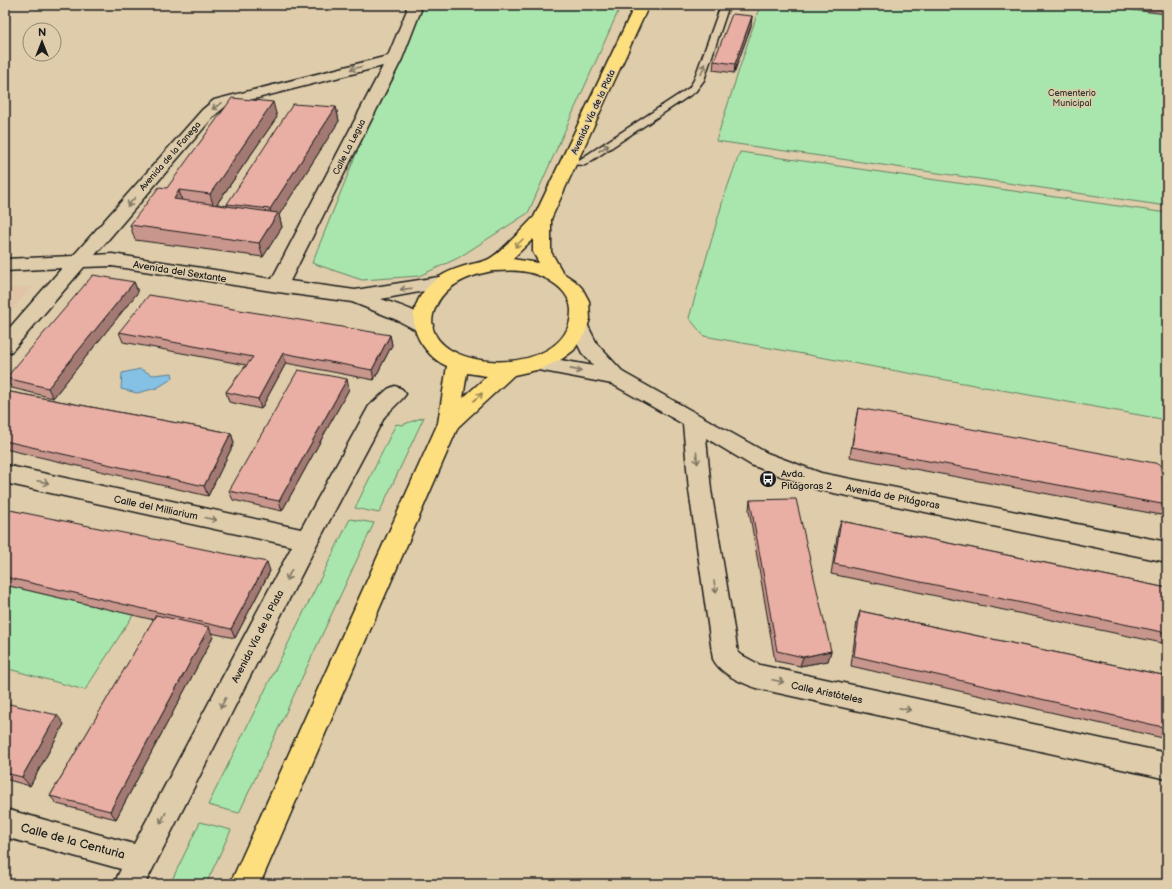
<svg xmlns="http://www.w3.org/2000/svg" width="1172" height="889" font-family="'Balsamiq Sans',sans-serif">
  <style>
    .built { fill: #e1c3a8 }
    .green { fill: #a9e6ad; stroke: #628164 }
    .water { fill: #85c1e5; stroke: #5b7f95 }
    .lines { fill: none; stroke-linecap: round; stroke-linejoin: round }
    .lane-casing { stroke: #1c1c1c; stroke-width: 3 }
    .street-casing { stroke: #1c1c1c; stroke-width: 3 }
    .primary-casing { stroke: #1c1c1c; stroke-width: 3 }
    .lane { fill: #deccaa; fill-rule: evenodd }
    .street { fill: #deccaa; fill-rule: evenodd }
    .primary { fill: #fedf80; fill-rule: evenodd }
    .wall { fill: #c8968d; stroke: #1c1c1c }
    .shaded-wall { fill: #a37a73; stroke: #1c1c1c }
    .building { fill: #e9afa4; stroke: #1c1c1c }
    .oneway { stroke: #7d7463 }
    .oneway2 { stroke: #988753 }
    .labels { text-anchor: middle; stroke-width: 3; stroke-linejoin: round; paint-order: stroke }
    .far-park-label { font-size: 9px; fill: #313a32; stroke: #deccaa }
    .far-street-label { font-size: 9px; fill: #1c1c1c; stroke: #deccaa }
    .street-label { font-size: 10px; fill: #1c1c1c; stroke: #deccaa }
    .poi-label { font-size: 10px; fill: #1c1c1c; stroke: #deccaa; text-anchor: start }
    .near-street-label { font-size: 12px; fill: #1c1c1c; stroke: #deccaa }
  </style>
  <rect width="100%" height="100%" fill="#deccaa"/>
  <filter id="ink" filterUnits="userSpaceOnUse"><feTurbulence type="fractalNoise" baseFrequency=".025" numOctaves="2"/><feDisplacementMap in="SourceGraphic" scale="8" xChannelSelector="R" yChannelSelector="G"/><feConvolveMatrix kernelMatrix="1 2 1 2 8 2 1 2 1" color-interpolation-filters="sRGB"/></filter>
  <g filter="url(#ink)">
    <path class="built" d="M32 287 5 317V289Z"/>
    <g class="green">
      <path d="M405 5H621L528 213 458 258 419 276 362 280 312 263 408 26Z"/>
      <path d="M760 5H1167V206L716 141Z"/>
      <path d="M740 152 1167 213V420L704 336 689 318 724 197Z"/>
      <path d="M424 417 379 513 355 508 396 424 402 425Z"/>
      <path d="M350 519 374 523 239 813 208 805Z"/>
      <path d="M5 585 133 615 85 690 5 668Z"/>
      <path d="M200 822 231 830 206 884H170Z"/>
    </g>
    <path class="water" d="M140 369 153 375 172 373 173 378 157 388 137 393 121 389 122 373Z"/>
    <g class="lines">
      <g class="lane-casing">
        <path id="lane" d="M721 5H729L704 80 695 92 585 165 565 164 564 162 565 160H579L689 88 694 80Z"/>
      </g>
      <g class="street-casing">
        <g id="street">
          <path d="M405 5H419L421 10 402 59 290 281 355 290 445 276 452 278 455 282 452 286 381 299C395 304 425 312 433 325L430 330 423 332 416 330 397 320 352 302 278 292 112 266 84 267 12 351 5 353V333L62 268 5 271V259L73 256 202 110 214 100 388 56 407 10ZM383 66 272 279 112 254 95 255 214 116 226 106Z"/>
          <path d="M579 320 586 322 597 344 624 373 767 453 821 473 1167 542V562L819 490 751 465 706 438 711 490 738 653 760 665 1167 753V779L760 689C744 684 721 675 713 659L689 490 683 424 612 384 538 370 531 368 528 363 531 358 538 356 594 366 582 353 569 327 572 322Z"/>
          <path d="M395 386 402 389 406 394 402 399 385 416 317 544 145 884H114L121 869 5 837V809L134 844 292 546 5 483V465L301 529 369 406 388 389Z"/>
        </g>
      </g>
      <g class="primary-casing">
        <path id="primary" d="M635 5H649L551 219V252L563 273 575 281 582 288 589 301 590 319 585 333 574 350 562 359 541 369 514 375 458 427 260 884H230L438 423 447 366C437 362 430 355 424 347 405 322 414 295 438 278 448 271 460 267 472 264 476 263 482 262 487 260 499 255 524 227 534 217ZM533 239V252L539 263 512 259ZM493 271C502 271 511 270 520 271 541 273 570 287 571 310 573 385 405 373 436 306 446 284 471 275 493 271ZM467 373 487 376 463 398Z"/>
      </g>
      <use href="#lane" class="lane"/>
      <use href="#street" class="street"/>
      <use href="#primary" class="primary"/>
    </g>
    <g class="wall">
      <path d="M1132 5H1167V14L1133 10Z"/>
      <path d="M752 16 751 26 734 73 713 70 714 61Z"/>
      <path d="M336 107 339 121 279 215 282 227 263 257 135 240 130 225 167 188 277 117 217 204 228 206 227 204Z"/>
      <path d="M134 282 138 292 53 398 12 388 6 378Z"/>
      <path d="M119 332 390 335 392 345 374 380 286 363 261 409 229 402 226 392 246 365 123 342Z"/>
      <path d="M349 389 282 511 233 500 229 491Z"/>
      <path d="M5 391 231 433 234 443 208 496 5 449Z"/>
      <path d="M858 408 1167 503V506L1161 515 850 457 856 418Z"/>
      <path d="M750 500 831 651 828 661 800 666 775 661 749 510Z"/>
      <path d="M5 509 270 571 235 638 211 633 213 637 116 819 57 804 50 796 154 620 5 585Z"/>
      <path d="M841 521 1167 588V644L831 574 838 531Z"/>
      <path d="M860 611 1167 676V739L851 666 857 621Z"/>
      <path d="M5 703 64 724 30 786 5 779Z"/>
    </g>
    <g class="shaded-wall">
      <path d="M752 16 751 26 734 73 735 64Z"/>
      <path d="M273 102 277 117 214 208 210 194Z"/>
      <path d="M336 107 339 121 279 215 282 227 263 257 259 243 273 221 270 209Z"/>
      <path d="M179 190 183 205 174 199Z"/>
      <path d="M134 282 138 292 53 398 48 388Z"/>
      <path d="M390 335 392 345 374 380 372 370Z"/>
      <path d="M283 353 286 363 261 409 258 399Z"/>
      <path d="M347 379 349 389 282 511 279 501Z"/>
      <path d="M231 433 234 443 208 496 204 486Z"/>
      <path d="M267 562 270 571 235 638 231 629Z"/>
      <path d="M209 627 213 637 116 819 110 811Z"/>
      <path d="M831 651 828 661 800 666 803 657Z"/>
      <path d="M57 715 64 724 30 786 22 777Z"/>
    </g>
    <g class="building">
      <path d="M732 14 752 16 735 64 714 61Z"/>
      <path d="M232 98 273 102 210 194 179 190 174 199 278 213 259 243 130 225 159 187 167 188Z"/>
      <path d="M293 104 336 107 270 209 227 204Z"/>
      <path d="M93 275 134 282 48 388 6 378Z"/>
      <path d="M149 295 390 335 372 370 283 353 258 399 226 392 253 357 119 332Z"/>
      <path d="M298 370 347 379 279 501 229 491Z"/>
      <path d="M5 391 231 433 204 486 5 441Z"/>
      <path d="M858 408 1160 464 1167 505 852 447Z"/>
      <path d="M796 499 831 651 803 657 777 651 750 500Z"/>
      <path d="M5 509 267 562 231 629 5 577Z"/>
      <path d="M841 521 1167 588V633L834 564Z"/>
      <path d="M860 611 1167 676V728L854 656Z"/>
      <path d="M156 615 209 627 110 811 50 796Z"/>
      <path d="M5 703 57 715 22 777 5 773Z"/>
    </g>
    <defs><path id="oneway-shaft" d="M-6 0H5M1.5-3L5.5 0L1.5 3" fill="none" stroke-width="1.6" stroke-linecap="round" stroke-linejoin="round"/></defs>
    <g class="oneway">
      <use href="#oneway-shaft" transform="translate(356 68) rotate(166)"/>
      <use href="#oneway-shaft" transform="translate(703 69) rotate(-71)"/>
      <use href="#oneway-shaft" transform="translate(217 106) rotate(147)"/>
      <use href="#oneway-shaft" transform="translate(604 148) rotate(-33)"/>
      <use href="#oneway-shaft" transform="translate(131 202) rotate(131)"/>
      <use href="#oneway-shaft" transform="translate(406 289) rotate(173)"/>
      <use href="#oneway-shaft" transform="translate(576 370) rotate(11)"/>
      <use href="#oneway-shaft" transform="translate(697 458) rotate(84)"/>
      <use href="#oneway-shaft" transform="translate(43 482) rotate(12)"/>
      <use href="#oneway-shaft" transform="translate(211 519) rotate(12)"/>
      <use href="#oneway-shaft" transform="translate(289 575) rotate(117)"/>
      <use href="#oneway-shaft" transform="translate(715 587) rotate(81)"/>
      <use href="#oneway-shaft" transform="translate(778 681) rotate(12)"/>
      <use href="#oneway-shaft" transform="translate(223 703) rotate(117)"/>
      <use href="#oneway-shaft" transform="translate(905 709) rotate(12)"/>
      <use href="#oneway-shaft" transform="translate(163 818) rotate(118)"/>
    </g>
    <g class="oneway2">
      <use href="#oneway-shaft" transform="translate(519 243) rotate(135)"/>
      <use href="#oneway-shaft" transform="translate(478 397) rotate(-42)"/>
    </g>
  </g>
  <defs>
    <g id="bus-disc" transform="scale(0.9)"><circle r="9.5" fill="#1c1c1c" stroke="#deccaa"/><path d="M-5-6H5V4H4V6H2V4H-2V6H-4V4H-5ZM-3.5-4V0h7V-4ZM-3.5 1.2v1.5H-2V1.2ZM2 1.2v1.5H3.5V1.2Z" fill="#fff"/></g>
  </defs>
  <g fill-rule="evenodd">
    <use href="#bus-disc" x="768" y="479"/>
  </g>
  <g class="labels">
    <g class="far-park-label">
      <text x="1072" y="96">Cementerio<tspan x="1072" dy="10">Municipal</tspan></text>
    </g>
    <g class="far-street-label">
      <text transform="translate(593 112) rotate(-65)" y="3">Avenida Vía de la Plata</text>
      <text transform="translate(349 147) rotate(-63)" y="3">Calle La Legua</text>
      <text transform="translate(170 156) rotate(-49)" y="3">Avenida de la Fanega</text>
    </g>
    <g class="street-label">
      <text transform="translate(180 271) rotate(9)" y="4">Avenida del Sextante</text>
      <text transform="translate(893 496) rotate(11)" y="4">Avenida de Pitágoras</text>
      <text transform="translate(156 507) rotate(12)" y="4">Calle del Milliarium</text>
      <text transform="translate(257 636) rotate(-63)" y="4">Avenida Vía de la Plata</text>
      <text transform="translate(827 692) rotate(12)" y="4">Calle Aristóteles</text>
    </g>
    <g class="poi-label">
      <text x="781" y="477">Avda.<tspan x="781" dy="12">Pitágoras 2</tspan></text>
    </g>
    <g class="near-street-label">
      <text transform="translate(73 841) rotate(15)" y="4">Calle de la Centuria</text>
    </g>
  </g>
  <rect width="1172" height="889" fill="none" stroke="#deccaa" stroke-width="20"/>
  <rect x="10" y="10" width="1152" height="869" fill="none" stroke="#1c1c1c" stroke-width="1.5" filter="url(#ink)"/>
  <g transform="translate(42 42)"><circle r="19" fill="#deccaa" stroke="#908671"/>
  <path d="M0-3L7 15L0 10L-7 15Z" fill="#1c1c1c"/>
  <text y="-6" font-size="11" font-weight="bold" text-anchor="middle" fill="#1c1c1c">N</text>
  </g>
</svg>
